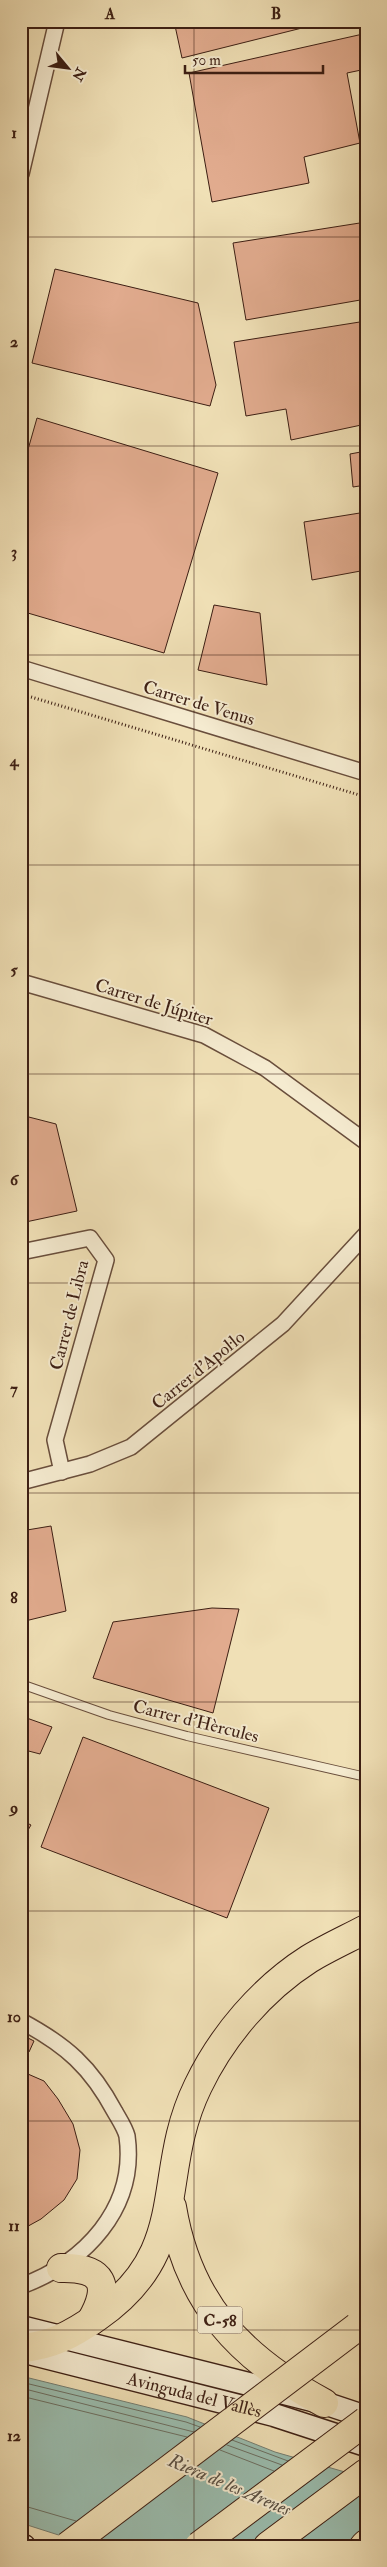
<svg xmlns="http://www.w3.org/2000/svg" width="387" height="2567" font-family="'IM FELL Double Pica',serif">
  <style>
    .water { fill: #9abdaf; stroke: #747d71 }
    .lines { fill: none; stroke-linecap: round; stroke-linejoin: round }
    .shore { stroke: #6b6e61; stroke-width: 1 }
    .building { fill: #e1ab8e; stroke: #3c1e13 }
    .service-casing { stroke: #694e3c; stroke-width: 10 }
    .minor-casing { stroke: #694e3c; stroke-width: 18 }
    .secondary-casing { stroke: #3c1e13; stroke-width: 25 }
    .motorway-casing { stroke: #3c1e13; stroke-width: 30 }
    .path { stroke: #3c1e13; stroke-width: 3; stroke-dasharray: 1 2.5; stroke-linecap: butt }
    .service { stroke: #f5ebd0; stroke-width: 8 }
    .minor { stroke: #f5ebd0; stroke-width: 15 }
    .secondary { stroke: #f5ebd0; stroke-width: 22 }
    .motorway { stroke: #f0e0b6; stroke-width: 28 }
    .motorway-bridge-casing { stroke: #3c1e13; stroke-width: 30; stroke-linecap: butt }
    .motorway-bridge { stroke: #f0e0b6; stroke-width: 28 }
    .grid { fill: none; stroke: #3c1e13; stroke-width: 1; stroke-opacity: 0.55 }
    .labels { text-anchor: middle; stroke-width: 4; stroke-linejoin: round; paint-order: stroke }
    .shield { fill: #f5ebd0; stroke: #745c4c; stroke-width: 1 }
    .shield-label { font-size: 16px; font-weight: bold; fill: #3c1e13 }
    .street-label { font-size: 18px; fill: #3c1e13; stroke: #f5ebd0 }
    .water-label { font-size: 19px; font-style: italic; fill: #584e42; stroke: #f5ebd0 }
    .neatline { fill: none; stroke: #3c1e13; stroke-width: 2 }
    .grid-label { font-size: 16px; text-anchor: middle; font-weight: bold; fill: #3c1e13 }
  </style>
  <rect width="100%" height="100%" fill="#f0e0b6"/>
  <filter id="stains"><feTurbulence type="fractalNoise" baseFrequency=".004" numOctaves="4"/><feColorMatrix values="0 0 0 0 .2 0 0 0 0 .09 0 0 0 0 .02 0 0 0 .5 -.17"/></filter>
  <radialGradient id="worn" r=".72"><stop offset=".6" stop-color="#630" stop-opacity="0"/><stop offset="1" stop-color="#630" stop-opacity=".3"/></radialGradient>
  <path class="water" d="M21 2376 187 2417 275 2452 366 2478V2546H93L21 2523Z"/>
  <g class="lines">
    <g class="shore">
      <path d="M21 2382 186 2422 200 2427"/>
      <path d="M21 2388 194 2432"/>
      <path d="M21 2396 187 2437"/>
      <path d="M232 2440 288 2461"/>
      <path d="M227 2445 282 2465"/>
      <path d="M220 2450 274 2471"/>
      <path d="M21 2505 76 2521"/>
    </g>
  </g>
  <g class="building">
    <path d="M174 21H330L182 58Z"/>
    <path d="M363 34 366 69 347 73 360 143 304 157 309 183 212 202 189 73Z"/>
    <path d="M366 222V299L246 320 233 243Z"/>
    <path d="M55 269 198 303 216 385 210 406 32 363Z"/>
    <path d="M366 321V424L291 440 286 409 246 416 234 342Z"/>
    <path d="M37 418 218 473 164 653 21 611V474Z"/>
    <path d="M366 451V485L353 487 350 454Z"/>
    <path d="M366 512V570L312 580 304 522Z"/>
    <path d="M214 605 260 613 267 685 198 670Z"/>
    <path d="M21 1115 56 1124 77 1211 21 1223Z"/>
    <path d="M51 1526 66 1611 21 1622V1531Z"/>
    <path d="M212 1608 239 1609 213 1713 93 1678 113 1622Z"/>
    <path d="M21 1716 52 1727 40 1754 21 1749Z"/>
    <path d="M83 1737 269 1808 227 1918 41 1847Z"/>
    <path d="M21 1820 31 1825 21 1842Z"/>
    <path d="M22 2035 34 2041 29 2052 21 2048Z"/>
    <path d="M21 2071 44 2081 58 2099 73 2124 80 2150 77 2179 64 2200 41 2219 21 2230Z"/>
  </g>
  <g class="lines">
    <g class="service-casing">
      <path id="service" d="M21 1684 109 1715 187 1736 366 1777"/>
    </g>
    <g class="minor-casing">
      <g id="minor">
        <path d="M21 174 57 21"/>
        <path d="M21 668 366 773"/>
        <path d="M21 982 204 1035 265 1068 366 1142"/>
        <path d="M21 1252 90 1238 106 1260 55 1440 62 1472"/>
        <path d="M21 1482 90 1464 131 1447 283 1324 366 1234"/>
        <path d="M21 2021C66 2045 91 2067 115 2112 119 2119 125 2128 127 2136 137 2209 84 2263 21 2286"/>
      </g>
    </g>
    <g class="secondary-casing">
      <g id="secondary">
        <path d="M21 2327 324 2403 366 2417"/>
        <path id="s1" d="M21 2351 274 2415 366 2445"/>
        <path d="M21 2545 24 2546"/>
      </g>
    </g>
    <g class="motorway-casing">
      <g id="motorway">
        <path d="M172 2207C188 2303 240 2358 324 2403"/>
        <path d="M61 2268C103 2267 112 2285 91 2321"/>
        <path d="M21 2348C51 2346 73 2334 97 2317 194 2250 154 2176 198 2086 222 2036 262 1989 309 1959 327 1948 347 1939 366 1929"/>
        <path d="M268 2546 366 2473"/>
        <path d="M364 2546 366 2544"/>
      </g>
    </g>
    <path class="path" d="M21 694 366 797"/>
    <use href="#service" class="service"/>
    <use href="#minor" class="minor"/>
    <use href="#secondary" class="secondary"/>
    <use href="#motorway" class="motorway"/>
    <g class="motorway-bridge-casing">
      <g id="motorway-bridge">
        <path d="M68 2546 357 2327"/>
        <path d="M199 2546 366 2421"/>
      </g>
    </g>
    <use href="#motorway-bridge" class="motorway-bridge"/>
  </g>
  <path class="grid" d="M194 21V2546M21 237H366M21 446H366M21 655H366M21 865H366M21 1074H366M21 1283H366M21 1493H366M21 1702H366M21 1911H366M21 2121H366M21 2330H366"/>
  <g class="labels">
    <rect class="shield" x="197.5" y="2306.5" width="45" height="27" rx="4"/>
    <g class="shield-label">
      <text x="220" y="2326">C-58</text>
    </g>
    <g class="street-label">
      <text transform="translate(199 703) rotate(17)" y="6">Carrer de Venus</text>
      <text transform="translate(154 1002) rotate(17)" y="6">Carrer de Júpiter</text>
      <text transform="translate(69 1315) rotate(-76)" y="6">Carrer de Libra</text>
      <text transform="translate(198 1370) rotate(-39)" y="6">Carrer d'Apol·lo</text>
      <text transform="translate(196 1721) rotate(14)" y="6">Carrer d'Hèrcules</text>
      <text dy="6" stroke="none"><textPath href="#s1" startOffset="179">Avinguda del Vallès</textPath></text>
    </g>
    <g class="water-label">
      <text transform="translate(230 2484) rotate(23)" y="7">Riera de les Arenes</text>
    </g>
  </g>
  <rect width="387" height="2567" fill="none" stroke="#f0e0b6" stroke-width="55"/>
  <g transform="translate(68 68) rotate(119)" stroke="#f5ebd0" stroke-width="4" paint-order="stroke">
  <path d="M0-4L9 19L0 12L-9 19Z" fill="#3c1e13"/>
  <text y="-8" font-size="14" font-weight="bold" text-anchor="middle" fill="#3c1e13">N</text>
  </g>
  <path d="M185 65v8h138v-8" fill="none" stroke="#3c1e13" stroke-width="2.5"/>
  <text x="192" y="65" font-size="15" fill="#3c1e13" stroke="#f5ebd0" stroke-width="4" paint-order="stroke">50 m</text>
  <rect x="28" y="28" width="332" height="2512" class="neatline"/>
  <g class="grid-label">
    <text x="110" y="19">A</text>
    <text x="276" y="19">B</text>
    <text x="14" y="138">1</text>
    <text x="14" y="347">2</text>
    <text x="14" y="557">3</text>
    <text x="14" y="766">4</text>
    <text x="14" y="975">5</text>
    <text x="14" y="1185">6</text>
    <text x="14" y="1394">7</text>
    <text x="14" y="1603">8</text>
    <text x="14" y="1813">9</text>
    <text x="14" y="2022">10</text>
    <text x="14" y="2231">11</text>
    <text x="14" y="2441">12</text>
  </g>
  <rect width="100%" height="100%" filter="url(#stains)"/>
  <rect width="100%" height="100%" fill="url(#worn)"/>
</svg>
